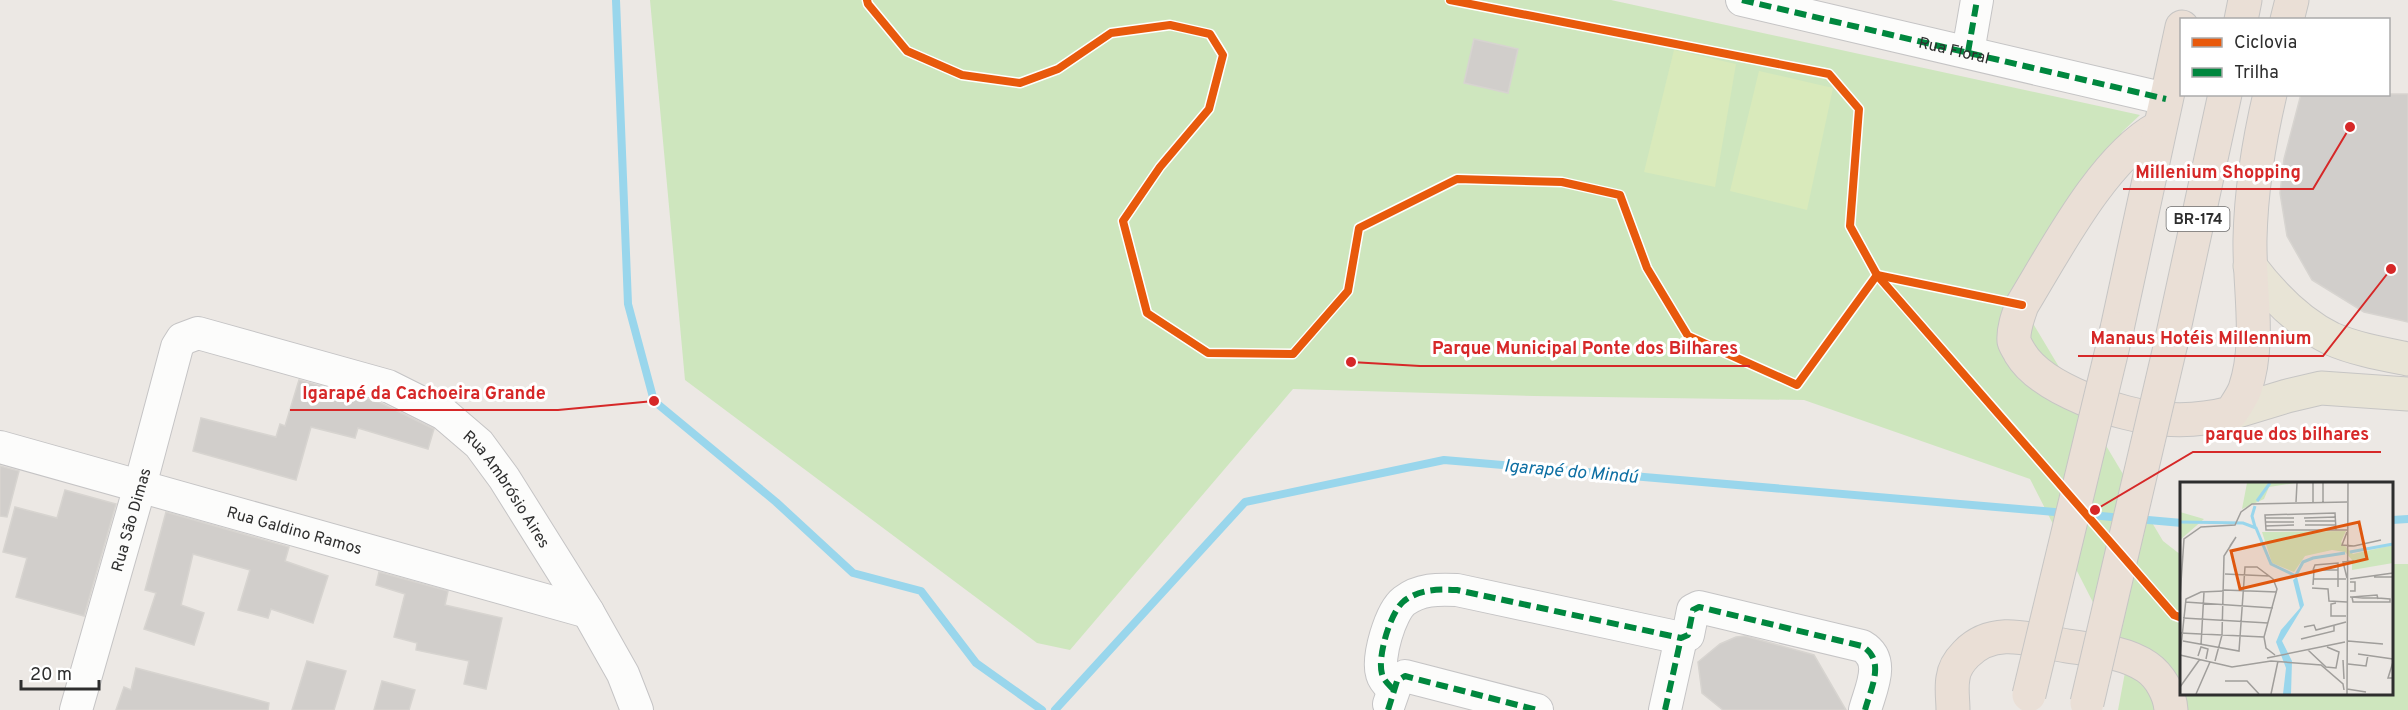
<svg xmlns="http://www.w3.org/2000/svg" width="2408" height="710" font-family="Overpass,sans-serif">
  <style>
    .green { fill: #cee6be }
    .pitch { fill: #d9eabb }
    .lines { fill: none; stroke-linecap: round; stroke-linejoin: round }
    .stream { stroke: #99d6ec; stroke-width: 8 }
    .building { fill: #d1cecb; stroke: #d7d4d0; stroke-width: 1.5 }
    .minor-casing { stroke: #c5c4c5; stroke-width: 34 }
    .major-casing { stroke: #c6c5c4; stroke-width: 35 }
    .highway-casing { stroke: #c6c5c4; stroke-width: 35 }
    .minor { stroke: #fcfcfb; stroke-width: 32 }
    .major { stroke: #e8e4d6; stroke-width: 33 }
    .highway { stroke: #eadfd6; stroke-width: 33 }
    .highway-bridge-casing { stroke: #c6c5c4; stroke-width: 35; stroke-linecap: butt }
    .highway-bridge { stroke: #eadfd6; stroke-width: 33 }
    .quiet { stroke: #00873e; stroke-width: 6; stroke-dasharray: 12 6; stroke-linecap: butt }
    .cycleway-casing { stroke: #fff; stroke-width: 11 }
    .cycleway { stroke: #e8590c; stroke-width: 8 }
    .labels { text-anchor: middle; stroke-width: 6; stroke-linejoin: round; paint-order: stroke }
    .shield { fill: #fff; stroke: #6d6d6d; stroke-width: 1.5 }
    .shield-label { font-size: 15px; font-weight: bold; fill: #2e2e2e }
    .street-label { font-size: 16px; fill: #2e2e2e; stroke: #fff }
    .water-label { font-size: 18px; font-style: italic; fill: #0d6fa3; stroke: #fff }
    .inset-river { fill: none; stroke: #99d6ec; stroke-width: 3 }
    .inset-road { fill: none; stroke: #a09e9b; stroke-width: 1.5 }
    .view { fill: #df570e; fill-opacity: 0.15; stroke: #df570e; stroke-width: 3 }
    .inset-edge { fill: none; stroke: #2e2e2e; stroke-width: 3 }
    .leader { fill: none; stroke: #d62828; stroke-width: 2 }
    .callout-dot { fill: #d62828; stroke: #fff; stroke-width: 2 }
    .callout-label { font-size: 18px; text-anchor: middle; font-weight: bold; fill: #d62828; stroke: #fff; stroke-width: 6; stroke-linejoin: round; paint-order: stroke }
  </style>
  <rect width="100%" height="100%" fill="#ece8e4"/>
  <path class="green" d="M650 0H1611L2140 115 2122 132 2118 142 2022 305 2163 541 2181 555 2182 694H2392V564H2408V710H2118L2126 667 2030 479 1804 400 1534 396 1293 389 1070 650 1037 643 685 380Z"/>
  <g class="pitch">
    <path d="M1674 50 1736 64 1715 187 1644 172Z"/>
    <path d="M1759 71 1833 88 1807 210 1730 191Z"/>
  </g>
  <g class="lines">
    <g class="stream">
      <path d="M616 0 628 304 654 401 776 502 853 573 921 591 976 663 1042 710"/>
      <path d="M2081 514 2122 518"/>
      <path d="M2137 519 2182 523"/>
      <path d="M2392 520 2408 519"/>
      <path d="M1055 710 1245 502 1444 460 2066 513"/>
    </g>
  </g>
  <g class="building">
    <path d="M1474 39 1518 49 1508 93 1464 83Z"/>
    <path d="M2301 94H2408V322L2364 312 2312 280 2287 236 2280 193 2284 159Z"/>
    <path d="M299 380 381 403 434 429 428 449 358 428 355 438 311 427 296 480 193 451 201 418 276 437 280 424 285 426Z"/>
    <path d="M0 466 19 471 7 517 0 516Z"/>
    <path d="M65 490 116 504 84 616 16 597 27 558 3 552 15 507 57 518Z"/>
    <path d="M166 512 289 547 285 561 328 576 313 623 271 609 268 618 238 610 250 570 193 554 181 605 204 613 194 645 144 629 156 593 145 590Z"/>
    <path d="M379 572 448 591 445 605 502 618 486 689 464 684 469 661 416 650 417 643 394 637 405 594 376 585Z"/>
    <path d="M1745 636 1814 655 1846 710H1723L1702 693 1698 662 1720 644 1736 637Z"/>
    <path d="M307 661 346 671 334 710H292Z"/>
    <path d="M136 668 269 703 268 710H116L124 687 131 690Z"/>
    <path d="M382 681 415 690 409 710H374Z"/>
  </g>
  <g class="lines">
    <g class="minor-casing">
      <g id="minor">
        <path id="s1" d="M1742 0 2166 99"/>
        <path d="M1968 52 1977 0"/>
        <path id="s2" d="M0 447 588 612"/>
        <path d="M1393 689C1389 685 1384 681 1382 674 1377 658 1390 612 1404 601 1420 589 1438 589 1457 590L1681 638 1688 635 1693 610 1699 607 1862 646C1886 660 1871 688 1865 710"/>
        <path d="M1389 704 1397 681 1405 676 1537 710"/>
        <path id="s3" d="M76 710 140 486 177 347 182 339 198 333 388 386 444 414 479 444 504 478 588 612 623 674 637 710"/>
        <path d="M1665 710 1681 638"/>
      </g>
    </g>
    <g class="major-casing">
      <g id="major">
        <path d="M2250 266C2272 295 2299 323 2332 339 2355 349 2383 354 2408 359"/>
        <path d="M2231 413 2287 396 2321 388 2408 394"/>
      </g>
    </g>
    <g class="highway-casing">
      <g id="highway">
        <path d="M2241 20 2245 0"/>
        <path d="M2287 20 2292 0"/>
        <path d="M2158 128C2103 158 2055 251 2022 305 2018 316 2013 329 2014 341 2015 345 2018 349 2020 353 2042 390 2121 416 2163 419 2187 421 2208 419 2231 413 2236 405 2242 397 2245 389 2261 342 2249 288 2250 239 2251 191 2259 141 2270 94"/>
        <path d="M2117 329 2182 27"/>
        <path d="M2171 343 2225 94"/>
        <path d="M1953 710C1953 700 1951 688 1953 678 1954 669 1960 660 1966 654 1994 625 2032 640 2067 646 2093 650 2124 651 2147 667 2160 676 2170 694 2171 710"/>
      </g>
    </g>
    <use href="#minor" class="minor"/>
    <use href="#major" class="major"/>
    <use href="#highway" class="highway"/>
    <g class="highway-bridge-casing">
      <g id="highway-bridge">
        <path d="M2029 695 2117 329"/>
        <path d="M2087 703 2171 343"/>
      </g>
    </g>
    <use href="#highway-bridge" class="highway-bridge"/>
    <g class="quiet">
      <path d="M1742 0 2166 99"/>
      <path d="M1968 52 1977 0"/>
      <path d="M1393 689C1389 685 1384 681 1382 674 1377 658 1390 612 1404 601 1420 589 1438 589 1457 590L1681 638 1688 635 1693 610 1699 607 1862 646C1886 660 1871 688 1865 710"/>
      <path d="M1388 710 1397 681 1405 676 1537 710"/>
      <path d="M1665 710 1681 638"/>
    </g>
    <g class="cycleway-casing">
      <g id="cycleway">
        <path d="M867 0 868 4 907 51 962 75 1020 83 1058 69 1111 33 1170 25 1210 34 1223 55 1209 109 1160 167 1123 221 1147 313 1208 353 1293 354 1348 291 1359 228 1457 179 1562 182 1620 195 1647 268 1688 336 1797 385 1877 275"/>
        <path d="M1450 0 1829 74 1859 109 1850 226 1877 275 2174 615 2182 618"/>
        <path d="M1877 275 2022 305"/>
      </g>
    </g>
    <use href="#cycleway" class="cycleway"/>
  </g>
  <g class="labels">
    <rect class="shield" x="2166.5" y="207" width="63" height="24" rx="4.5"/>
    <g class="shield-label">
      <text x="2198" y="224">BR-174</text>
    </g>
    <g class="street-label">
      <text dy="6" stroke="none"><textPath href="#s1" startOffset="218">Rua Floral</textPath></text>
      <text dy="6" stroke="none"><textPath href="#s3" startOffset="762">Rua Ambrósio Aires</textPath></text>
      <text dy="6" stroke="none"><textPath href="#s3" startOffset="198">Rua São Dimas</textPath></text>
      <text dy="6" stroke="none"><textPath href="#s2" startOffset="306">Rua Galdino Ramos</textPath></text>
    </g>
    <g class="water-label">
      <text transform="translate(1571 471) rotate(5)" y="6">Igarapé do Mindú</text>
    </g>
  </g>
  <g transform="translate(2180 482)">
    <rect width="213" height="213" fill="#ece8e4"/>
    <path d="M67 1H115L89 5 84 17 62 27ZM0 30 24 37 0 58ZM166 49 161 60 173 72 213 63V81L172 88V78L165 70 152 68 125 74 114 90 92 81 82 50Z" fill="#cee6be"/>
    <path d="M117 95 124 123 102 159 112 179 111 212H103L106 186 96 160 101 148 120 126 113 98Z" fill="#99d6ec"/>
    <path class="inset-river" d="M77 19 90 1M75 24 72 34 75 45M0 40 63 41 76 46 91 82 116 94M170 70 213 62M116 93 123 80 133 76 165 71"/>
    <path class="inset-road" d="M133 1V20M143 1V20M116 20 117 1M85 36H114M124 36 156 35M125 39H156M85 40H114M125 43H156M85 44 114 43M156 48 155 31 85 33 86 48H167M167 50 162 63 174 64M174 64 201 58M133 88 135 83 158 81V105M45 92 89 94M194 95H213M167 96 163 80 174 79M133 97H166M170 97 213 91M133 103 134 88H158M132 106 148 107 149 119 167 120M44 108 97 110M170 109H175V100H170M0 115 4 57 21 45 55 43 61 30 72 22 167 20M170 115H172L183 116H198L210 117V120H173L172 115M172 115 197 113 198 117M5 120 93 126M156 121 151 122V134H166M3 136 88 141M124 145 134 143 136 148 166 140M0 151 84 155M121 157 154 149V144M3 159 59 169 65 85H77L93 97 97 107 84 155 86 166 95 173M168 159 203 162M21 163 24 110M128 168 146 185 156 186 159 170 147 165M178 172 213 177M0 173 52 185 91 179 141 183 163 202 164 208M0 174 6 117 21 110 44 109M18 174 21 165 28 167 26 177M87 176 165 160M163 178 164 197M35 179 42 153 44 74 56 55 50 64M213 180 208 196H213M168 182 186 184 188 173M45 199H67L79 212M0 205 20 177M167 207 186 210M16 212 30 180M91 212 98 179M167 212 168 1"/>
    <path class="view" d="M179 40 187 77 60 107 51 69Z"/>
    <rect width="213" height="213" class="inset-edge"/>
  </g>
  <path class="leader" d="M2350 127L2313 189H2123M2391 269L2323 356H2078M1351 362L1420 366H1750M654 401L558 410H290M2095 510L2193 452H2381"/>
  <g class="callout-dot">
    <circle cx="2350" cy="127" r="6"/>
    <circle cx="2391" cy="269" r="6"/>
    <circle cx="1351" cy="362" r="6"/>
    <circle cx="654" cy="401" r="6"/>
    <circle cx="2095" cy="510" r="6"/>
  </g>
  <g class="callout-label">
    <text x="2218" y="178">Millenium Shopping</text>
    <text x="2201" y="344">Manaus Hotéis Millennium</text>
    <text x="1585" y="354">Parque Municipal Ponte dos Bilhares</text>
    <text x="424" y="399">Igarapé da Cachoeira Grande</text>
    <text x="2287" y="440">parque dos bilhares</text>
  </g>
  <rect x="2180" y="18" width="210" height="78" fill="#ffffff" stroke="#ababab" stroke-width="1.5"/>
  <rect x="2192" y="38" width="30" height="9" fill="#e8590c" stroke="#ababab" stroke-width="1.5"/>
  <text x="2234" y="48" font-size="18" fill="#2e2e2e">Ciclovia</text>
  <rect x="2192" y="68" width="30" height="9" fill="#00873e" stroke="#ababab" stroke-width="1.5"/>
  <text x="2234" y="78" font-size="18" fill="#2e2e2e">Trilha</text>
  <path d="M21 680v9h78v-9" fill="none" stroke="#2e2e2e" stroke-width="3"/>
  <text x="30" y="680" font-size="18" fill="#2e2e2e" stroke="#ffffff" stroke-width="4.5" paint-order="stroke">20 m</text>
</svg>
